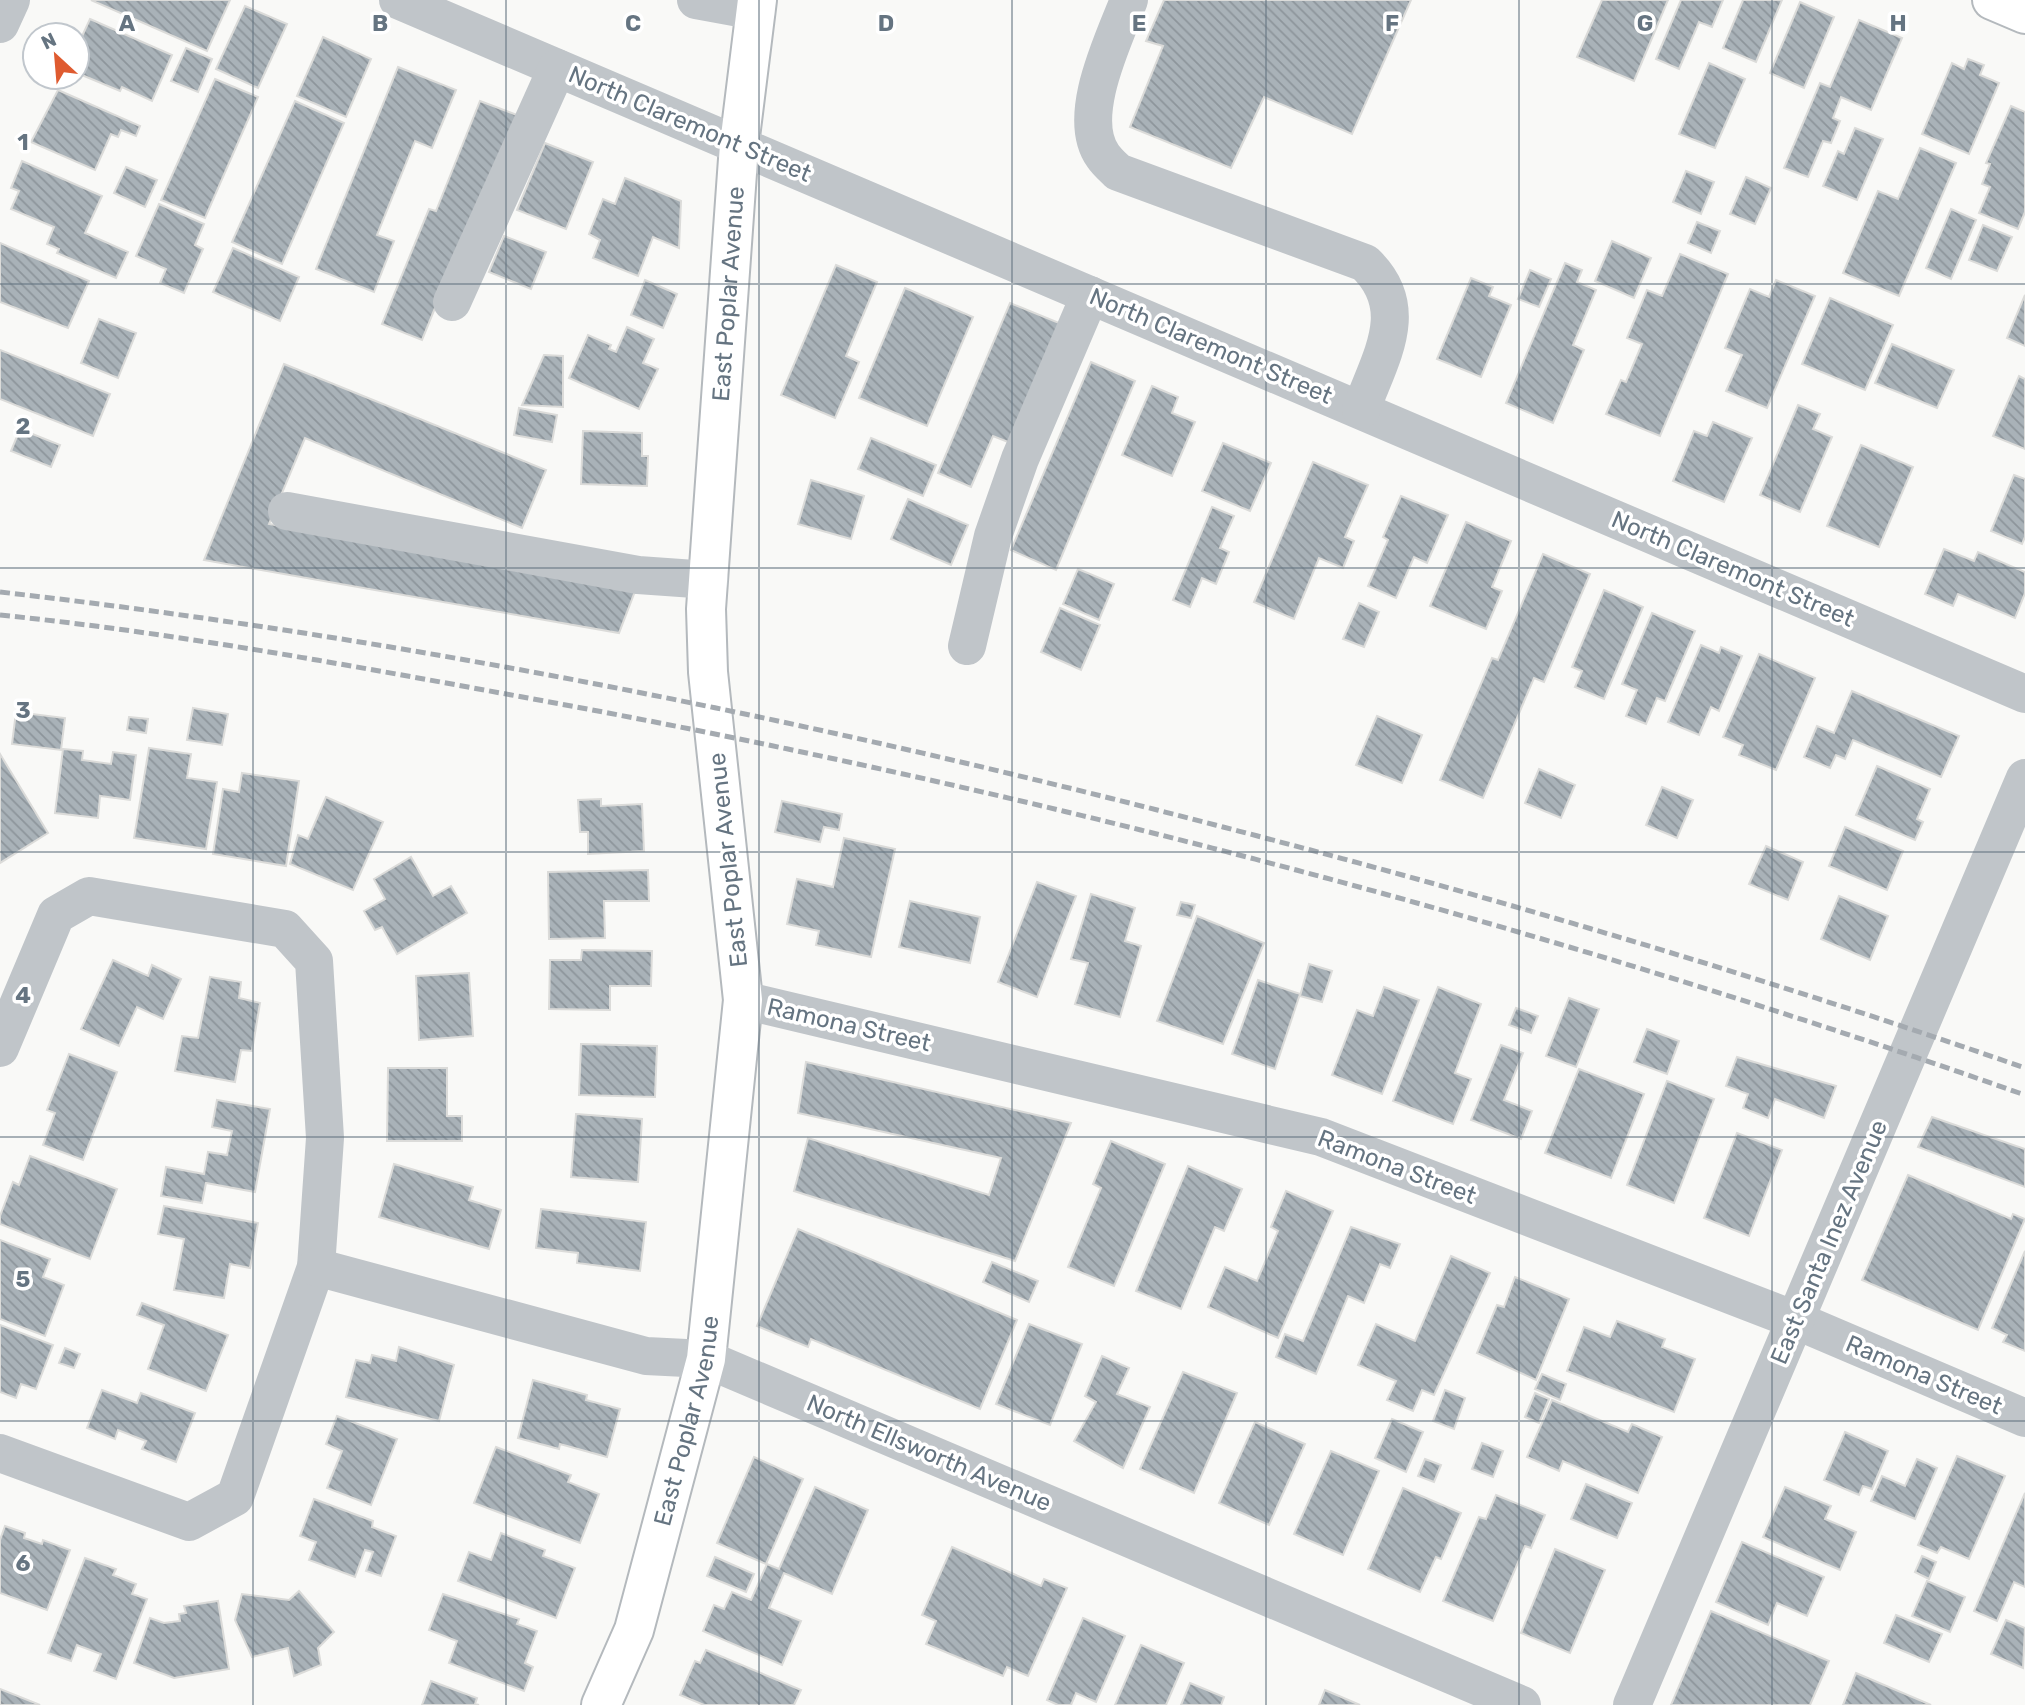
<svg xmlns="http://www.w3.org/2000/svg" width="2025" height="1705" font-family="Rubik,sans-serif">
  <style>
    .building { fill: url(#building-back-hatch); stroke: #dbdbd9; stroke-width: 2 }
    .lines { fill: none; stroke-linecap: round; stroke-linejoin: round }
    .major-casing { stroke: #b4b9bd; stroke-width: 42 }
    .minor { stroke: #c0c5c9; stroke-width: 38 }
    .major { stroke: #fff; stroke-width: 38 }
    .rail { stroke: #a4aab0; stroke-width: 5; stroke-dasharray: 10 5; stroke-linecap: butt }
    .grid { fill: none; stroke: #657481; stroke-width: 2; stroke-opacity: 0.55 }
    .labels { text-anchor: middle; stroke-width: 7; stroke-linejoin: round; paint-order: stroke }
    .street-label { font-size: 24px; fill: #657481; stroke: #fff }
    .grid-label { font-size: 23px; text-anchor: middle; font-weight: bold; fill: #657481; stroke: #fff; stroke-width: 7; stroke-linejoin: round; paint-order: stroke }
  </style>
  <defs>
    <pattern id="building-back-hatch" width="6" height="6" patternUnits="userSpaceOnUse" patternTransform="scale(1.75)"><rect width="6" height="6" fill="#a9b2b8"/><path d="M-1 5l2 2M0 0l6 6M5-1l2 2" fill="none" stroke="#8d959b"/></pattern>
  </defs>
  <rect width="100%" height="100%" fill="#f9f9f7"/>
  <g class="building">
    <path d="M91 0H230L207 51Z"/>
    <path d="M1164 0H1411L1352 134 1264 97 1231 168 1130 127 1163 46 1146 41Z"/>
    <path d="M1602 0H1668L1634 81 1577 57Z"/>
    <path d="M1681 0H1723L1712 27 1699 22 1679 69 1656 59Z"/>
    <path d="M1743 0H1782L1756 62 1723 48Z"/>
    <path d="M1800 2 1834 17 1804 88 1770 73Z"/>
    <path d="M245 6 287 24 258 88 216 69Z"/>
    <path d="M90 19 172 55 152 101 122 87 120 91 77 73V47Z"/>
    <path d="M1859 20 1902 38 1871 110 1841 97 1833 118 1840 121 1831 143 1823 141 1808 177 1784 168 1820 83 1830 87Z"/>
    <path d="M323 37 371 59 346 117 297 96Z"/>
    <path d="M186 48 212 59 198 92 171 81Z"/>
    <path d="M1968 59 1984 65 1980 75 1999 83 1969 154 1922 134 1952 63 1964 69Z"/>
    <path d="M1709 63 1745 79 1715 148 1679 134Z"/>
    <path d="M398 67 456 90 432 148 415 141 377 235 394 241 374 292 316 269Z"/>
    <path d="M215 79 258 97 205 218 161 200Z"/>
    <path d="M58 90 140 126 136 136 121 130 118 137 111 134 95 170 31 142Z"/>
    <path d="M295 101 344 123 282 264 232 242Z"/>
    <path d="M480 101 525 118 470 222 422 340 382 324 429 209 436 211Z"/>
    <path d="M2011 106 2025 112V212L2018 229 1979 213 1990 187 1982 184 1990 164 1986 163Z"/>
    <path d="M1855 128 1883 139 1857 200 1823 186 1838 151 1844 154Z"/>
    <path d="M545 143 593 162 566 229 517 210Z"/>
    <path d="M1920 148 1956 163 1899 296 1843 273 1878 191 1898 199Z"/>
    <path d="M22 161 102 196 85 233 128 252 116 278 57 253 59 249 47 244 54 227 11 209 19 191 11 188Z"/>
    <path d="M126 167 157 180 145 207 114 193Z"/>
    <path d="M1686 171 1714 182 1701 214 1673 202Z"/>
    <path d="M1746 177 1771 188 1755 224 1730 214Z"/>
    <path d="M625 178 681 201 679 248 653 237 638 276 593 258 600 240 589 234 603 199 615 204Z"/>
    <path d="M159 204 204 224 195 245 203 249 184 293 160 283 166 269 136 256Z"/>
    <path d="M1951 209 1976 220 1951 279 1926 268Z"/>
    <path d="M1697 222 1720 231 1711 253 1688 243Z"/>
    <path d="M1983 225 2012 237 1997 271 1969 260Z"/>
    <path d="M504 236 546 252 531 289 489 272Z"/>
    <path d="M1612 241 1651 258 1634 298 1595 281Z"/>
    <path d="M0 243 89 281 68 328 0 302Z"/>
    <path d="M233 248 299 277 280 321 213 292Z"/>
    <path d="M1680 254 1728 274 1660 436 1606 414 1621 380 1626 382 1642 344 1627 338 1647 290 1662 296Z"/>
    <path d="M1565 263 1582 270 1577 282 1596 290 1573 345 1584 350 1553 423 1506 403Z"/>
    <path d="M836 265 877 282 846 356 859 362 835 418 781 395Z"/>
    <path d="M1530 270 1551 279 1539 307 1518 299Z"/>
    <path d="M1471 278 1493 287 1489 296 1511 305 1481 377 1437 359Z"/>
    <path d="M645 280 677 294 663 328 631 315Z"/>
    <path d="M1776 280 1815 296 1767 408 1726 391 1742 355 1725 348 1750 289 1769 297Z"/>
    <path d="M905 288 973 317 927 426 859 398Z"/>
    <path d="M2025 295V346L2007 338Z"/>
    <path d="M1830 298 1893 325 1865 390 1802 364Z"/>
    <path d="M1010 303 1064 325 1013 444 993 436 971 487 938 473Z"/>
    <path d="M99 319 136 333 118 378 81 363Z"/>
    <path d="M627 327 654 339 643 363 658 369 639 409 569 378 588 335 611 345 609 349 616 352Z"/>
    <path d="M1892 344 1954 370 1937 408 1875 383Z"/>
    <path d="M0 350 110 394 93 436 0 399Z"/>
    <path d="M544 355 563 356V407L522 405Z"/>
    <path d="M1091 362 1135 381 1056 570 1011 550Z"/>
    <path d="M284 364 546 470 522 528 305 438 269 524 637 586 619 633 204 560Z"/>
    <path d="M2019 376 2025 379V449L1993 436Z"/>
    <path d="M1152 386 1178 397 1172 413 1195 422 1172 476 1122 455Z"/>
    <path d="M1798 405 1820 414 1813 429 1832 437 1800 512 1760 495Z"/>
    <path d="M519 408 557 415 552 442 514 435Z"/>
    <path d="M1713 422 1752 438 1724 502 1673 481 1694 431 1707 436Z"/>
    <path d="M20 429 60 445 51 467 11 451Z"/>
    <path d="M583 431 642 433V456H648L647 486 581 484Z"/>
    <path d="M871 438 936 465 923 496 858 469Z"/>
    <path d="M1223 443 1271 463 1250 511 1202 491Z"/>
    <path d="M1861 445 1913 467 1879 547 1827 526Z"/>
    <path d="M1313 462 1368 485 1345 537 1354 541 1343 568 1319 558 1294 619 1254 602Z"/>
    <path d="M2014 475 2025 479V537L2022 544 1991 531Z"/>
    <path d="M811 480 864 496 851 539 798 524Z"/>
    <path d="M1401 496 1448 515 1427 563 1414 557 1396 598 1368 586 1388 540 1383 537Z"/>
    <path d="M908 499 968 525 951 565 891 539Z"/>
    <path d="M1212 507 1234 516 1220 548 1229 552 1216 584 1202 578 1190 607 1173 600Z"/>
    <path d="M1466 522 1511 541 1492 587 1502 591 1486 629 1430 606Z"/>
    <path d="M1944 549 1974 561 1978 552 2025 572V593L2015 618 1958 594 1953 606 1925 594Z"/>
    <path d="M1543 554 1590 574 1544 682 1534 678 1483 798 1440 780 1492 658 1498 660Z"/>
    <path d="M1078 569 1114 584 1099 620 1063 604Z"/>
    <path d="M1604 590 1643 607 1604 699 1575 687 1582 671 1572 667Z"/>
    <path d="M1359 603 1379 612 1364 647 1343 639Z"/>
    <path d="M1060 608 1100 625 1081 670 1041 652Z"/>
    <path d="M1652 613 1695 631 1665 701 1657 698 1646 724 1626 716 1637 690 1622 684Z"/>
    <path d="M1701 645 1719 653 1721 647 1742 656 1719 711 1711 707 1699 735 1668 722Z"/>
    <path d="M1759 654 1815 678 1776 770 1739 755 1743 745 1723 737Z"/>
    <path d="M1852 691 1959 736 1941 777 1853 740 1845 759 1836 755 1830 768 1804 757 1817 726 1834 733Z"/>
    <path d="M193 708 228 714 222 745 187 740Z"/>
    <path d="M16 712 65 718 61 750 12 744Z"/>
    <path d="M1377 716 1422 735 1402 783 1356 765Z"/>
    <path d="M129 717 148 719 146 733 127 730Z"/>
    <path d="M149 748 191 754 187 778 217 782 206 849 134 838Z"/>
    <path d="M63 749 83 751 82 760 111 764 113 752 136 755 130 800 100 796 98 818 55 813Z"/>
    <path d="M0 754 48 833 0 863Z"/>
    <path d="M1877 766 1930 789 1917 819 1923 822 1915 840 1856 815Z"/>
    <path d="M1539 769 1575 785 1561 818 1525 803Z"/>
    <path d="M242 773 299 781 286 866 213 854 223 789 239 792Z"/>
    <path d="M1662 787 1693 800 1677 838 1646 825Z"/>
    <path d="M326 797 383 822 353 890 290 864 298 835 308 839Z"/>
    <path d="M601 799V806L642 804 644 851 588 854V832H580L578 800Z"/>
    <path d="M782 801 842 814 839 830 824 827 820 842 775 832Z"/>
    <path d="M1845 827 1903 851 1887 890 1829 866Z"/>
    <path d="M844 838 895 849 871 957 816 945 819 931 787 924 797 879 833 887Z"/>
    <path d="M1766 846 1803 862 1788 900 1749 884Z"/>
    <path d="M411 857 433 896 451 886 467 913 397 954 382 927 375 930 364 911 385 899 374 879Z"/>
    <path d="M648 870 649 901H604L605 938 549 939 548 872Z"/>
    <path d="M1037 882 1076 896 1037 997 998 982Z"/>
    <path d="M1091 894 1135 908 1125 941 1141 946 1120 1017 1075 1004 1088 963 1071 959Z"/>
    <path d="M1839 896 1888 916 1870 960 1821 939Z"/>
    <path d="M910 901 980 917 970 963 899 947Z"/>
    <path d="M1181 902 1195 905 1191 918 1177 915Z"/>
    <path d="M1197 916 1264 943 1223 1044 1157 1021Z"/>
    <path d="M582 950 652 951 651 986H610V1010L549 1009 550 960H581Z"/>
    <path d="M113 960 148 976 152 965 181 979 163 1019 137 1007 119 1046 81 1029Z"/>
    <path d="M1309 964 1332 971 1322 1002 1300 996Z"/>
    <path d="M469 973 473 1036 419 1040 416 976Z"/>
    <path d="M210 977 241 982 239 998 260 1003 252 1051 241 1050 235 1082 175 1071 182 1036 198 1038Z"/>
    <path d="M1258 980 1300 994 1275 1069 1232 1054Z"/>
    <path d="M1384 987 1419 1000 1382 1094 1332 1075 1357 1010 1373 1016Z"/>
    <path d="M1438 987 1481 1004 1455 1073 1471 1079 1453 1124 1393 1101Z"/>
    <path d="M1569 998 1599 1009 1576 1067 1546 1056Z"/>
    <path d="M1516 1008 1538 1016 1531 1033 1509 1025Z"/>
    <path d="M1647 1029 1679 1041 1667 1074 1634 1062Z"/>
    <path d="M581 1044 657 1046 655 1097 579 1095Z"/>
    <path d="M1501 1045 1523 1053 1504 1100 1532 1111 1521 1139 1471 1120Z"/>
    <path d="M69 1054 117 1072 83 1160 43 1145 55 1113 47 1110Z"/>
    <path d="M1737 1057 1836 1086 1824 1118 1775 1099 1768 1118 1743 1108 1748 1094 1726 1086Z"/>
    <path d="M806 1062 1071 1123 1015 1261 794 1191 808 1138 989 1195 1001 1158 798 1113Z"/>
    <path d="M388 1068H447V1116H462V1141H387Z"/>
    <path d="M1579 1069 1644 1094 1611 1178 1545 1153Z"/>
    <path d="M1667 1081 1714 1099 1674 1203 1627 1185Z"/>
    <path d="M217 1100 270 1109 255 1192 206 1183 202 1203 161 1196 166 1167 204 1174 208 1152 227 1155 232 1131 212 1127Z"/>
    <path d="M576 1114 642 1119 638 1182 571 1177Z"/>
    <path d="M1932 1117 2025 1149V1187L1918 1147Z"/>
    <path d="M1737 1133 1782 1150 1749 1236 1704 1218Z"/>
    <path d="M1111 1141 1165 1164 1114 1286 1068 1267 1101 1188 1093 1184Z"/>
    <path d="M30 1156 117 1189 90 1259 0 1224V1216L13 1182 19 1185Z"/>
    <path d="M394 1164 473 1187 469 1200 501 1210 489 1249 379 1217Z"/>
    <path d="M1188 1166 1242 1189 1224 1231 1215 1227 1181 1309 1136 1291Z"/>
    <path d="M1908 1175 2011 1219 2013 1214 2025 1219 1978 1330 1862 1280Z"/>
    <path d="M1286 1191 1333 1211 1278 1338 1208 1307 1225 1267 1257 1281 1278 1231 1271 1227Z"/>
    <path d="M164 1206 258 1223 250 1268 230 1264 224 1298 174 1290 184 1239 158 1234Z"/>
    <path d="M541 1209 646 1222 640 1271 577 1263 578 1253 536 1248Z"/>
    <path d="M1351 1227 1400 1244 1390 1268 1380 1264 1364 1303 1348 1296 1316 1374 1276 1357 1285 1334 1303 1341Z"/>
    <path d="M798 1229 1017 1320 980 1409 811 1339 808 1347 757 1326Z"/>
    <path d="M0 1240 50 1259 43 1277 64 1285 45 1336 0 1319Z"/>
    <path d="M2025 1251V1351L2003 1342 2007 1335 1992 1328Z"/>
    <path d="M1451 1256 1490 1273 1434 1395 1422 1390 1413 1411 1387 1400 1396 1381 1358 1365 1376 1324 1415 1341Z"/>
    <path d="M992 1262 1038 1281 1029 1302 983 1282Z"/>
    <path d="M1515 1277 1569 1299 1536 1380 1477 1353 1497 1305 1504 1307Z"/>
    <path d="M142 1303 228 1335 206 1391 148 1369 164 1325 137 1315Z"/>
    <path d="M1617 1321 1665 1339 1662 1347 1695 1359 1674 1412 1567 1371 1584 1327 1610 1337Z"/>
    <path d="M1029 1324 1082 1344 1050 1425 996 1404Z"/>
    <path d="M0 1325 53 1345 36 1389 21 1384 16 1398 0 1392Z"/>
    <path d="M399 1347 454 1365 439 1421 346 1397 356 1360 370 1363 372 1355 396 1361Z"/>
    <path d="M65 1348 80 1354 74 1368 59 1363Z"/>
    <path d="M1102 1356 1129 1368 1117 1394 1150 1407 1123 1468 1074 1441 1096 1402 1085 1396Z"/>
    <path d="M1183 1372 1237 1393 1194 1493 1140 1469Z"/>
    <path d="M1542 1374 1566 1384 1560 1400 1535 1389Z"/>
    <path d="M533 1380 587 1395 586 1400 620 1409 607 1457 560 1444 559 1449 518 1438Z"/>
    <path d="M102 1390 137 1403 141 1393 195 1413 176 1462 142 1449 146 1441 118 1430 115 1439 87 1428Z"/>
    <path d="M1445 1390 1465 1398 1454 1429 1433 1421Z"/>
    <path d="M1535 1393 1549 1399 1539 1423 1525 1417Z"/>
    <path d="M1552 1400 1628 1432 1632 1424 1662 1437 1638 1493 1563 1461 1559 1471 1527 1457Z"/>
    <path d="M337 1416 397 1439 371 1505 327 1488 342 1451 326 1444Z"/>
    <path d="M1392 1419 1423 1432 1406 1472 1375 1458Z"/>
    <path d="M1255 1422 1305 1444 1269 1525 1219 1503Z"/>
    <path d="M1845 1432 1888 1451 1872 1489 1863 1486 1859 1495 1824 1480Z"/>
    <path d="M1482 1443 1503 1451 1493 1477 1472 1469Z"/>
    <path d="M496 1447 571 1475 568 1482 599 1494 580 1543 474 1503Z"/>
    <path d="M1331 1451 1379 1471 1343 1555 1294 1534Z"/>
    <path d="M1957 1456 2005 1476 1969 1559 1941 1547 1937 1553 1918 1545Z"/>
    <path d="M754 1457 803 1479 766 1564 717 1543Z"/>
    <path d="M1425 1459 1441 1465 1434 1482 1418 1476Z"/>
    <path d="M1917 1459 1937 1468 1915 1519 1871 1501 1882 1476 1905 1486Z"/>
    <path d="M1586 1484 1632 1503 1617 1538 1571 1519Z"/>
    <path d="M815 1487 868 1510 832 1594 784 1573 769 1608 801 1621 782 1665 703 1631 714 1605 724 1609 732 1592 751 1600 767 1564 779 1569Z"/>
    <path d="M1785 1487 1831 1506 1825 1519 1856 1532 1840 1570 1763 1537Z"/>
    <path d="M1403 1488 1461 1513 1441 1559 1436 1557 1420 1592 1368 1569Z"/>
    <path d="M2025 1493V1587L2014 1582 1997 1621 1974 1611Z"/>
    <path d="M1496 1495 1545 1515 1531 1548 1525 1546 1493 1621 1443 1601 1479 1517 1486 1519Z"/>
    <path d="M314 1499 373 1521 372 1527 396 1536 381 1576 366 1571 373 1552 365 1550 355 1577 309 1560 316 1542 300 1536Z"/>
    <path d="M5 1526 25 1533 24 1538 42 1544 43 1540 70 1550 47 1610 0 1593V1540Z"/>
    <path d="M501 1533 545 1550 543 1556 575 1568 556 1618 458 1581 469 1552 491 1560Z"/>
    <path d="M1742 1542 1824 1577 1807 1616 1777 1603 1768 1625 1716 1602Z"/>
    <path d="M952 1547 1041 1586 1044 1579 1067 1588 1028 1676 1007 1667 1003 1676 926 1644 936 1621 922 1615Z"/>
    <path d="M1555 1549 1605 1570 1570 1653 1521 1633Z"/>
    <path d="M1922 1556 1936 1562 1929 1579 1915 1572Z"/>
    <path d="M715 1557 754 1574 746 1592 707 1576Z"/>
    <path d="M85 1558 116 1569 113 1575 136 1584 132 1594 147 1599 116 1679 94 1671 101 1654 77 1645 71 1661 48 1653Z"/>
    <path d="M1927 1581 1965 1597 1950 1632 1912 1616Z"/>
    <path d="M299 1591 334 1632 318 1648 321 1665 294 1676 288 1648 252 1657 235 1620 242 1594 289 1600Z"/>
    <path d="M443 1594 519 1619 517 1624 537 1631 525 1663 533 1667 524 1691 449 1663 457 1641 429 1630Z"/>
    <path d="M218 1601 229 1669 174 1678 134 1663 150 1618 164 1623 180 1621 179 1614 186 1613 184 1606Z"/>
    <path d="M1711 1611 1829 1661 1810 1705H1671Z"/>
    <path d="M1896 1615 1942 1634 1929 1662 1884 1643Z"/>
    <path d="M1083 1618 1125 1636 1096 1702 1076 1693 1071 1705H1058L1047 1700Z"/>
    <path d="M2006 1620 2025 1628 2023 1668 1991 1654Z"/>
    <path d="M1141 1645 1184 1663 1166 1705H1115Z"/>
    <path d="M706 1650 801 1690 794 1705H704L680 1695 695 1661 700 1663Z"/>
    <path d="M1856 1673 1931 1705H1843Z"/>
    <path d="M431 1681 477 1698 475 1704 479 1705H422Z"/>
    <path d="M1190 1683 1224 1697 1221 1705H1181Z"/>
    <path d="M0 1689 40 1705H0Z"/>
    <path d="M1325 1690 1360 1705H1319Z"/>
  </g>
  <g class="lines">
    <g class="major-casing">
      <g id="major">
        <path d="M1992 0 2025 14"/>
        <path id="s1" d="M601 1705 634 1630 706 1359 743 1000 708 672 706 609 739 145 757 0"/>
      </g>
    </g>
    <g class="minor">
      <path d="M398 0 2025 694"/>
      <path d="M696 0 756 11"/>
      <path d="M1129 0C1114 39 1075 117 1103 156 1107 162 1113 167 1118 172L1365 263C1413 309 1380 357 1361 410"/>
      <path d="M0 24 11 0"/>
      <path d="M452 302 557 68"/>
      <path d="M287 511 638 575 709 580"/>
      <path d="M967 646 993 536 1020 459 1090 295"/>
      <path d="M743 1000 1321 1137 1795 1320 2025 1418"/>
      <path d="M0 1048 56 915 89 896 285 929 314 961 325 1138 316 1267 235 1497 189 1522 0 1453"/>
      <path d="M316 1267 646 1356 706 1359 1522 1705"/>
      <path d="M1632 1705 2025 778"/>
    </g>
    <use href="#major" class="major"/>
    <g class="rail">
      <path d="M0 592C412 639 821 722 1223 827 1493 897 1761 976 2025 1068"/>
      <path d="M0 615C177 633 353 666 528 698 1037 791 1537 923 2025 1095"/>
    </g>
  </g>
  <path class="grid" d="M253 0V1705M506 0V1705M759 0V1705M1012 0V1705M1266 0V1705M1519 0V1705M1772 0V1705M0 284H2025M0 568H2025M0 852H2025M0 1137H2025M0 1421H2025"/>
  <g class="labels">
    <g class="street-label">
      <text transform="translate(690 124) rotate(23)" y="8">North Claremont Street</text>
      <text dy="8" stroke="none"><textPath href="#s1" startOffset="1432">East Poplar Avenue</textPath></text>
      <text transform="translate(1211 346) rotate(23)" y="8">North Claremont Street</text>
      <text transform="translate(1733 569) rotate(23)" y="8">North Claremont Street</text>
      <text transform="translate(728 860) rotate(-96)" y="8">East Poplar Avenue</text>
      <text transform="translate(849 1025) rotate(13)" y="8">Ramona Street</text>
      <text transform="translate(1397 1167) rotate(21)" y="8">Ramona Street</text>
      <text transform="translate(1829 1242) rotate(-67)" y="8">East Santa Inez Avenue</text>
      <text transform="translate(1924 1375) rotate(23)" y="8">Ramona Street</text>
      <text dy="8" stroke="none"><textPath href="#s1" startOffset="298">East Poplar Avenue</textPath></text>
      <text transform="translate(929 1453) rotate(23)" y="8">North Ellsworth Avenue</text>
    </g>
  </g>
  <g class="grid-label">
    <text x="127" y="31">A</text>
    <text x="380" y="31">B</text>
    <text x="633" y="31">C</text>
    <text x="886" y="31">D</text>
    <text x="1139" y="31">E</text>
    <text x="1392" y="31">F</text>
    <text x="1645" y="31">G</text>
    <text x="1898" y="31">H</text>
    <text x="23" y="150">1</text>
    <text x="23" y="434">2</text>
    <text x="23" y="718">3</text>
    <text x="23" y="1003">4</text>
    <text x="23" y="1287">5</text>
    <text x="23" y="1571">6</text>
  </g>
  <g transform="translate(56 56) rotate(334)"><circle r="33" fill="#ffffff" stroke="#c1c7cd" stroke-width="2"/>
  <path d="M0-5L12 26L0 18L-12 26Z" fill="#df5b30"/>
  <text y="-10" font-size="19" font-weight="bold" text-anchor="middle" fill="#657481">N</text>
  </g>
</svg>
